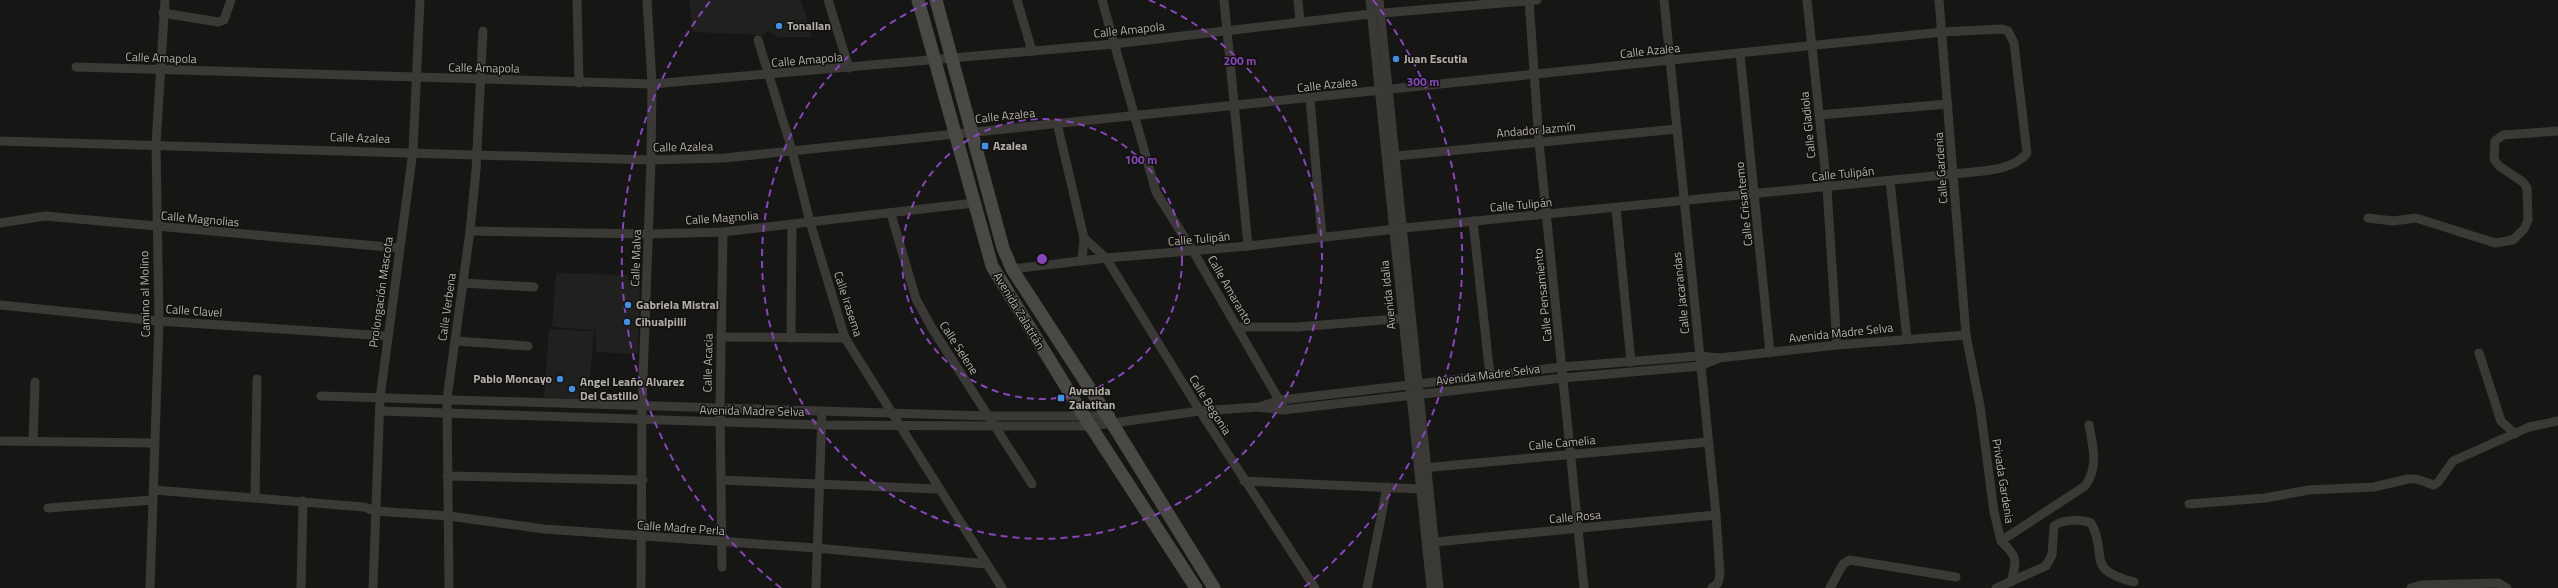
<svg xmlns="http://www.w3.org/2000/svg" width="2558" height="588" font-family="'Titillium Web',sans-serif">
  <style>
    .built { fill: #20201e }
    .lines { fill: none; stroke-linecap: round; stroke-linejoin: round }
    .street { stroke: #3b3936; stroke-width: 9 }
    .secondary { stroke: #4a4844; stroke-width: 13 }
    .ring { fill: none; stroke: #8746ba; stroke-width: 2; stroke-dasharray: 7 5 }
    .poi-dot { fill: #438fe0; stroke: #111110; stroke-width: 1.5 }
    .labels { text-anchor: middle; stroke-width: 3; stroke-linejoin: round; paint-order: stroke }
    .poi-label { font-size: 12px; font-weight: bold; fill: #b5afa8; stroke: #111110; text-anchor: start }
    .street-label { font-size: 12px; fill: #b5afa8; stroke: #111110 }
    .centre { fill: #8746ba; stroke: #111110; stroke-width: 2 }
    .ring-label { font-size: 12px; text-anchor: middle; font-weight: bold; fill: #8746ba; stroke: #111110; stroke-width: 3; stroke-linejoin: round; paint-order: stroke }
  </style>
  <rect width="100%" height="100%" fill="#161615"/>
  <g class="built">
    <path d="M689 0H801L812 37H777L773 33 767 32 762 35 693 32Z"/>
    <path d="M556 273 628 275V280H640L638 354 596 352V330L552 327Z"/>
    <path d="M549 329 594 331 588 400 544 397Z"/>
  </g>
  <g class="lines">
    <g class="street">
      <path d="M577 0 579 83"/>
      <path d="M828 0 849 68"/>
      <path d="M1017 0 1032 51"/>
      <path d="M1102 0 1156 192 1193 251 1282 405"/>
      <path d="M1224 0 1248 246"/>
      <path d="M1298 0 1300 22"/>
      <path d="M1370 0 1431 588"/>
      <path d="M1379 0 1439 588"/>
      <path d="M1529 0 1539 142 1584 588"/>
      <path d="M1664 0 1716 515 1720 575 1718 583 1712 588"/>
      <path d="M1807 0 1827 188 1837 345"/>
      <path d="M1939 0 1966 335 1980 406 1994 512 2001 541 2085 486C2099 466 2093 448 2089 425"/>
      <path d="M163 13 218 22 224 20 231 0"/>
      <path d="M758 40 792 150 810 222 845 338 1002 588"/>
      <path d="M1740 53 1770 353"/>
      <path d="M76 67 652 84 1114 44 1371 14 1537 0"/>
      <path d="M1310 99 1322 237"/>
      <path d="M1819 115 1948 104"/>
      <path d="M1057 123 1084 238 1106 258 1200 411 1315 588"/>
      <path d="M0 141 651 160 724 158 1943 32 2002 29 2008 31 2014 43 2027 153C2013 172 1976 171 1954 174L1404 228 1248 246 1106 258 1012 269"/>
      <path d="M1396 156 1677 129"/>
      <path d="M1890 181 1907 339"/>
      <path d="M1616 208 1631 362"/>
      <path d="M891 214 916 299 933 330 1032 484"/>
      <path d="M2368 218 2393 221 2416 218 2495 243 2513 240 2524 229 2528 220 2527 188 2523 182 2499 166 2494 159 2495 141 2503 135 2558 131"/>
      <path d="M1473 221 1490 376"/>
      <path d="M0 223 45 216 399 248"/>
      <path d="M470 231 649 234 723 232 974 203"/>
      <path d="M1082 261 1084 238"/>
      <path d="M463 283 534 287"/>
      <path d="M0 305 159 321 387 336"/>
      <path d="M1238 327H1297L1408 318"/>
      <path d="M721 337 845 338"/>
      <path d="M791 338 792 224"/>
      <path d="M455 341 528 346"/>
      <path d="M2479 353 2501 421 2515 434"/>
      <path d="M321 396 988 416H1111"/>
      <path d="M1262 406 1281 400 1562 367 1699 356 1719 358 1837 345 1966 335"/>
      <path d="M380 411 821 425 996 426H1091L1200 411 1258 407 1283 410 1563 378 1700 366 1719 358"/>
      <path d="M0 441 155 443"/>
      <path d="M33 441 35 382"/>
      <path d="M1423 468 1708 442"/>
      <path d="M447 476 643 480"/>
      <path d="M721 480 938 489"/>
      <path d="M1244 481 1420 489"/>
      <path d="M154 490 364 507 375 511 449 516 544 529 816 548 986 564"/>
      <path d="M255 498 257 379"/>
      <path d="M2189 504 2265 498 2309 490 2374 487 2408 479H2416L2434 485 2439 481 2453 461 2529 427 2558 421"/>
      <path d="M48 508 153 500"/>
      <path d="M2001 541C2018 557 2017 560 2011 582"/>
      <path d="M1435 542 1716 515"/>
      <path d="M722 567 720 407 723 232"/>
      <path d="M150 588 159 321 156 144 165 0"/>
      <path d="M301 588 303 501"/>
      <path d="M373 588 380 398 413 151 420 0"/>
      <path d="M449 588 447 399 470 231 476 170 483 31"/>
      <path d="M641 588 642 406 651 160 652 84 647 0"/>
      <path d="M816 588 822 411"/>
      <path d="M1367 588 1387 487"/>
      <path d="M1830 588 1843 564 1850 560 1956 577"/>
      <path d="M1996 588 2046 566 2052 555 2054 526C2063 519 2081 519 2091 523 2109 555 2083 569 2134 582"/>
      <path d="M2411 588 2421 585 2498 583 2507 588"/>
    </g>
    <g class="secondary">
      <path d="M918 0 992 266 1084 416 1196 588"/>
      <path d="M936 0 1003 248 1012 269 1107 415 1214 588"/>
    </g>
  </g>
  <g class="ring">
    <circle cx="1042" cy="259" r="140"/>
    <path d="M1149 0A280 280 0 1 1 935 0"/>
    <path d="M781 588A420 420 0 0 1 711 0M1373 0A420 420 0 0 1 1303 588"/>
  </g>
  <g class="poi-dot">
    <circle cx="779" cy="26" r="4"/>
    <circle cx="1396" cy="59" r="4"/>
    <rect x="981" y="142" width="8" height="8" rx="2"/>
    <circle cx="628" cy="305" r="4"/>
    <circle cx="627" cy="322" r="4"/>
    <circle cx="560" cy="379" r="4"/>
    <circle cx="572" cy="389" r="4"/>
    <rect x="1057" y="394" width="8" height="8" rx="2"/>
  </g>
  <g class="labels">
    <g class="poi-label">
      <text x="787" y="30">Tonallan</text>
      <text x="1404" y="63">Juan Escutia</text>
      <text x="993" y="150">Azalea</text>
      <text x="636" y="309">Gabriela Mistral</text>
      <text x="635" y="326">Cihualpilli</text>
      <text x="552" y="383" text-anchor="end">Pablo Moncayo</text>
      <text x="580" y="386">Angel Leaño Alvarez<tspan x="580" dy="14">Del Castillo</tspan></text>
      <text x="1069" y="395">Avenida<tspan x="1069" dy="14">Zalatitan</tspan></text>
    </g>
    <g class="street-label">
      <text transform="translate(1129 30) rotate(-6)" y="4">Calle Amapola</text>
      <text transform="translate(1650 51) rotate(-6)" y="4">Calle Azalea</text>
      <text transform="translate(161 58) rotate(2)" y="4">Calle Amapola</text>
      <text transform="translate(807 60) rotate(-5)" y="4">Calle Amapola</text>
      <text transform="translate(484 68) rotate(1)" y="4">Calle Amapola</text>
      <text transform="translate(1327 85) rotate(-6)" y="4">Calle Azalea</text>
      <text transform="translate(1005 116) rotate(-6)" y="4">Calle Azalea</text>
      <text transform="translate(1808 125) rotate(-96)" y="4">Calle Gladiola</text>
      <text transform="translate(1536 130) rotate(-5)" y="4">Andador Jazmín</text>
      <text transform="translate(360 138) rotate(2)" y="4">Calle Azalea</text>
      <text transform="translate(683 147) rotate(-1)" y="4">Calle Azalea</text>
      <text transform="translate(1941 168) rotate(-94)" y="4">Calle Gardenia</text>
      <text transform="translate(1843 174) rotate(-6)" y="4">Calle Tulipán</text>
      <text transform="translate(1744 204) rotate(-96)" y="4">Calle Crisantemo</text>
      <text transform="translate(1521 205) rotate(-5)" y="4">Calle Tulipán</text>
      <text transform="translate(722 218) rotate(-4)" y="4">Calle Magnolia</text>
      <text transform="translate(200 219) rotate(5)" y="4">Calle Magnolias</text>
      <text transform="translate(1199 239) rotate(-5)" y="4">Calle Tulipán</text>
      <text transform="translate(636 258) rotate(-88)" y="4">Calle Malva</text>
      <text transform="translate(1230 290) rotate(60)" y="4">Calle Amaranto</text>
      <text transform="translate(381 292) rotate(-82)" y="4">Prolongación Mascota</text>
      <text transform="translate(1681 293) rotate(-96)" y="4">Calle Jacarandas</text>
      <text transform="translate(145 294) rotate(-91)" y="4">Camino al Molino</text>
      <text transform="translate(1388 295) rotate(-96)" y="4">Avenida Idalia</text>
      <text transform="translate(1543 295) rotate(-96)" y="4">Calle Pensamiento</text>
      <text transform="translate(848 304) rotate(72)" y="4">Calle Irasema</text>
      <text transform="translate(447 307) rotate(-82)" y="4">Calle Verbena</text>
      <text transform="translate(194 311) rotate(4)" y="4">Calle Clavel</text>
      <text transform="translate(1019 311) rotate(59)" y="4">Avenida Zalatitán</text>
      <text transform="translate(1841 333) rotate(-6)" y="4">Avenida Madre Selva</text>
      <text transform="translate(959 348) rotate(57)" y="4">Calle Selene</text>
      <text transform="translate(708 363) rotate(-89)" y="4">Calle Acacia</text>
      <text transform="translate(1488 375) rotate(-7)" y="4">Avenida Madre Selva</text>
      <text transform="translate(1210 405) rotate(58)" y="4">Calle Begonia</text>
      <text transform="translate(752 411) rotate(1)" y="4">Avenida Madre Selva</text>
      <text transform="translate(1562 443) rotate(-5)" y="4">Calle Camelia</text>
      <text transform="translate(2003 481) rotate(81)" y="4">Privada Gardenia</text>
      <text transform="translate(1575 517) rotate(-5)" y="4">Calle Rosa</text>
      <text transform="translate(681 528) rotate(4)" y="4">Calle Madre Perla</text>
    </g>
  </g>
  <circle cx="1042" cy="259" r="6" class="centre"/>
  <g class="ring-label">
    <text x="1240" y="65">200 m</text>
    <text x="1423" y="86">300 m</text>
    <text x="1141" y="164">100 m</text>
  </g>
</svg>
